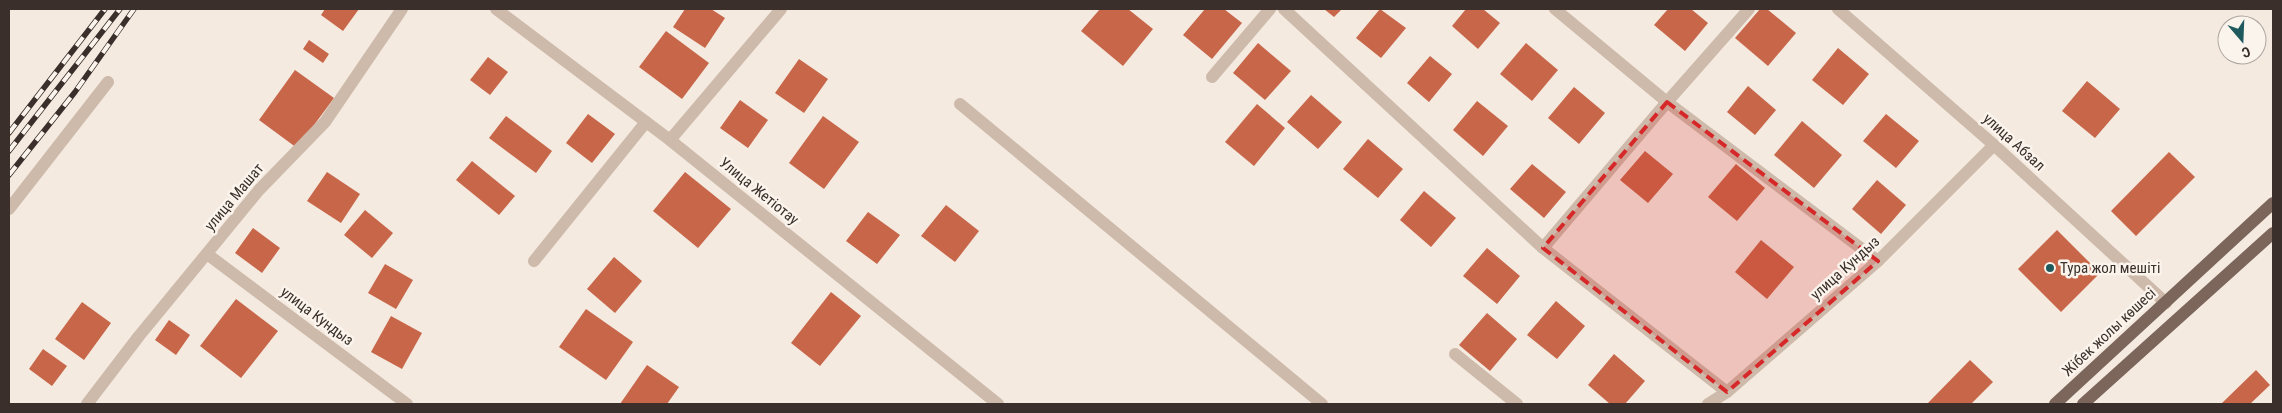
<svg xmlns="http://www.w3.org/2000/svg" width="2282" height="413" font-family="'Roboto Condensed',sans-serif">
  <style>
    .building { fill: #c86649 }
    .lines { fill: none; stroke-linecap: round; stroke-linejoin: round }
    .minor { stroke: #cdbaab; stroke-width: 12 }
    .major { stroke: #7c665b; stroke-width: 12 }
    .rail-casing { stroke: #3a2f2a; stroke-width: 5.5 }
    .rail { stroke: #fbf4ed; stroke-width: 4; stroke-dasharray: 11; stroke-linecap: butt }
    .marked { fill: #d62828; fill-opacity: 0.2; stroke: #d62828; stroke-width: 4; stroke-dasharray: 10 6; stroke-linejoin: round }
    .poi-dot { fill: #1e5a5d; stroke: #fbf4ed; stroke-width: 2 }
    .labels { text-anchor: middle; stroke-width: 5; stroke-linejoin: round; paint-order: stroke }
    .street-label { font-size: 15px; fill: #3a2f2a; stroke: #fbf4ed }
    .poi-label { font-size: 15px; fill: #3a2f2a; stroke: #fbf4ed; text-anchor: start }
  </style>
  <rect width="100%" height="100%" fill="#f4eae0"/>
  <g class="building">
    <path d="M325 9H359L343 31 321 15Z"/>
    <path d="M685 9H711L725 18 705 48 673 27Z"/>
    <path d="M1100 9H1128L1153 29 1123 66 1081 31Z"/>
    <path d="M1205 9H1224L1242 23 1212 59 1183 35Z"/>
    <path d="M1324 9H1342L1334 17Z"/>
    <path d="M1380 9 1406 28 1381 58 1356 38Z"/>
    <path d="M1466 9H1483L1500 23 1478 49 1452 26Z"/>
    <path d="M1668 9H1691L1708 23 1685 51 1654 25Z"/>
    <path d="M1760 9H1767L1796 33 1768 66 1735 38Z"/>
    <path d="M666 31 709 63 682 99 639 67Z"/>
    <path d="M309 40 329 54 323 63 303 49Z"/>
    <path d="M1258 43 1291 71 1265 100 1233 73Z"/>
    <path d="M1526 43 1558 70 1532 101 1500 74Z"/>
    <path d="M1838 48 1869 74 1843 105 1812 80Z"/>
    <path d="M1430 56 1452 74 1429 102 1407 83Z"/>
    <path d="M488 57 508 72 490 95 470 80Z"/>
    <path d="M799 59 828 79 804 113 775 93Z"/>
    <path d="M295 70 334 98 297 148 259 120Z"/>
    <path d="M2087 81 2120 109 2095 138 2062 111Z"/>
    <path d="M1748 86 1776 110 1755 135 1727 112Z"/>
    <path d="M1574 87 1605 113 1579 144 1548 118Z"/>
    <path d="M1311 95 1342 122 1318 149 1287 122Z"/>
    <path d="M740 100 768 120 748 148 720 128Z"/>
    <path d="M1477 101 1508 126 1483 156 1453 130Z"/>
    <path d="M1257 104 1285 128 1254 166 1225 142Z"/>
    <path d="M588 114 615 134 592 163 566 143Z"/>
    <path d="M1886 114 1919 141 1896 168 1863 141Z"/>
    <path d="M506 116 552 151 536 173 489 138Z"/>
    <path d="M823 116 859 142 824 189 789 163Z"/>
    <path d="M1802 121 1842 155 1814 188 1774 155Z"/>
    <path d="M1368 139 1403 169 1378 198 1343 169Z"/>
    <path d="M1645 151 1673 174 1648 203 1620 180Z"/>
    <path d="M2169 152 2195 177 2136 236 2111 211Z"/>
    <path d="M472 161 515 196 499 215 456 180Z"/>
    <path d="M1532 164 1566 192 1544 218 1510 189Z"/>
    <path d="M1736 164 1765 188 1737 221 1708 197Z"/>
    <path d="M327 172 360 194 341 223 307 201Z"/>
    <path d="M685 172 731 209 698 248 653 211Z"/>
    <path d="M1877 180 1906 205 1881 234 1852 209Z"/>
    <path d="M1424 191 1456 218 1431 247 1400 220Z"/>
    <path d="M946 205 979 231 955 262 921 236Z"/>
    <path d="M365 210 393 233 372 258 344 235Z"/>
    <path d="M868 212 900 235 877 264 846 241Z"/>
    <path d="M253 228 280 248 262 273 235 253Z"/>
    <path d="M2057 230 2100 273 2061 312 2018 269Z"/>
    <path d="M1761 240 1794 267 1767 299 1735 272Z"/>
    <path d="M1487 248 1520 276 1497 304 1463 276Z"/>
    <path d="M614 257 642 281 615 313 587 289Z"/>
    <path d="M385 264 413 280 396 309 368 293Z"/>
    <path d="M831 292 861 316 820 366 791 343Z"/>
    <path d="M236 299 278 331 241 378 200 346Z"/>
    <path d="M1556 301 1585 326 1557 359 1527 335Z"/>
    <path d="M82 302 111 323 84 360 55 339Z"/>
    <path d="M586 309 633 342 606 380 559 347Z"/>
    <path d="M1487 313 1517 339 1490 371 1459 345Z"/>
    <path d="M391 316 422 333 402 369 371 352Z"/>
    <path d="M169 320 190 335 176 355 155 340Z"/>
    <path d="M43 349 67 366 52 386 29 369Z"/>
    <path d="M1614 354 1645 381 1625 404H1610L1588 385Z"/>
    <path d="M1970 360 1993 382 1971 404H1927Z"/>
    <path d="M647 365 679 387 667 404H620Z"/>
    <path d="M2256 370 2270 385 2250 404H2221Z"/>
  </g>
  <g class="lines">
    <g class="minor">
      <path d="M496 9 670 140 998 404"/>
      <path d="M1284 9 1543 248 1727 392"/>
      <path d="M1555 9 1667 102 1878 261"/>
      <path d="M1838 9 1994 145 2166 303"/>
      <path d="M1212 77 1270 9"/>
      <path d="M960 104 1322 404"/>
      <path d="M670 140 781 9"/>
      <path d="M9 209 108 82"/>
      <path d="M1543 248 1667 102 1749 9"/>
      <path d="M207 254 407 404"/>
      <path d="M534 261 646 122"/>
      <path d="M1455 354 1517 404"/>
      <path d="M87 404 139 336 259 190 325 122 402 9"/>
      <path d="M1708 404 1727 392 1878 261 1994 145"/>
    </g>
    <g class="major">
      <path d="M2055 404 2273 203"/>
      <path d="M2083 404 2273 233"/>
    </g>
    <g class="rail-casing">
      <g id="rail">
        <path d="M9 133 105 9"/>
        <path d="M9 151 120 9"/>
        <path d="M9 175 75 92 134 9"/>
      </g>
    </g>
    <use href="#rail" class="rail"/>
  </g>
  <path class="marked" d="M1667 102 1878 261 1727 392 1543 248Z"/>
  <circle class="poi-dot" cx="2050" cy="268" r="5"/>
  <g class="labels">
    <g class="street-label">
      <text transform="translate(2014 142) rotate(42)" y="5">улица Абзал</text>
      <text transform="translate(759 191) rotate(39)" y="5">Улица Жетіотау</text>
      <text transform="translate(234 197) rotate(-50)" y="5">улица Машат</text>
      <text transform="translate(1845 268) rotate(-42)" y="5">улица Кундыз</text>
      <text transform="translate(317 316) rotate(37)" y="5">улица Кундыз</text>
      <text transform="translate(2109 332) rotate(-43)" y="5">Жібек жолы көшесі</text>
    </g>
    <g class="poi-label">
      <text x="2060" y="273">Тура жол мешіті</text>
    </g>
  </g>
  <rect width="2282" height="413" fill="none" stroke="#3a2f2a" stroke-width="20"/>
  <g transform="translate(2242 40) rotate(161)"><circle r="24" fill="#fbf4ed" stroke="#aea59f"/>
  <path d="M0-4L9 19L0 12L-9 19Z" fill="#1e5a5d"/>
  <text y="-8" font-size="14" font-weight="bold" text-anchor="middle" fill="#3a2f2a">С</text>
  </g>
</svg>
